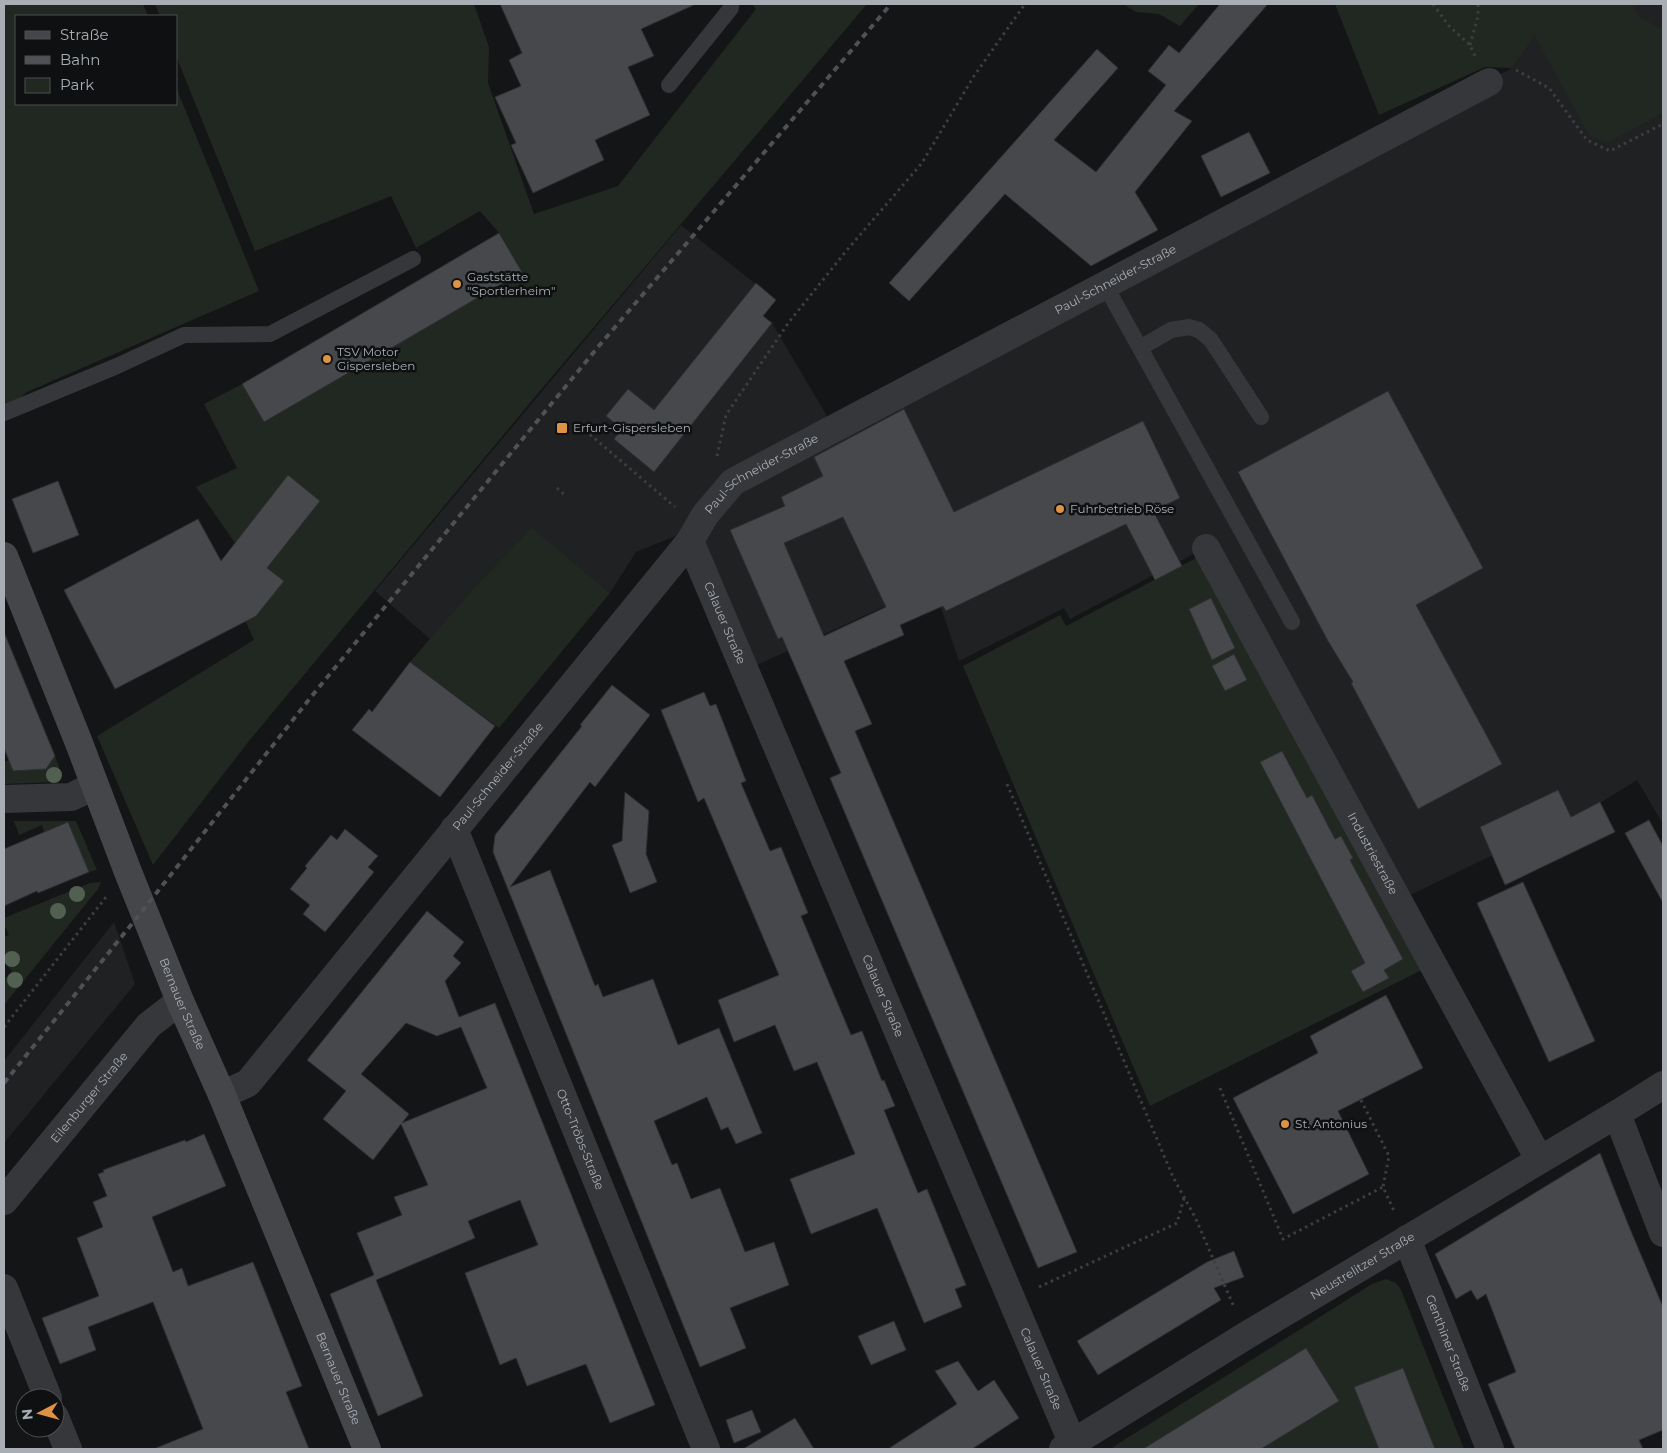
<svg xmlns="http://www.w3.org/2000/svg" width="1667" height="1453" font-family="Montserrat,sans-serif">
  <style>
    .built { fill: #202123 }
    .green { fill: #212821 }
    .building { fill: #46484b; stroke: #2e2f32; fill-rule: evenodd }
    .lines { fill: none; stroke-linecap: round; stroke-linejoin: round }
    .path { stroke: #3c3e41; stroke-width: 3; stroke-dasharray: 2.5 4; stroke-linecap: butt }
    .lane { stroke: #36373a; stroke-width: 16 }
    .street { stroke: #36373a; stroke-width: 28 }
    .secondary { stroke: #44464a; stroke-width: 28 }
    .rail { stroke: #4f5155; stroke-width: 4; stroke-dasharray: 6 5; stroke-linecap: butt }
    .tree { fill: #516051 }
    .poi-dot { fill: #de9244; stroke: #0f1011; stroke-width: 2 }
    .labels { text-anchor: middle; stroke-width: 5; stroke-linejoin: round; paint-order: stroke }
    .poi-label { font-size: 12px; fill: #a8aeb4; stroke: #0f1011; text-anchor: start }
    .street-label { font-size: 12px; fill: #a8aeb4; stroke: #0f1011 }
  </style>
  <rect width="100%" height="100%" fill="#141516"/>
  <g class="built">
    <path d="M1517 4H1663V824L1637 780 1600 803 1398 901 1205 548 1070 619 1064 608 959 661 933 584 757 665 698 527 636 552 610 593 532 529 477 584 430 639 375 591 681 225 776 300 763 316 772 323 834 428 1512 68 1535 36Z"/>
    <path d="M114 922 135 984 4 1143V1061Z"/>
  </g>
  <g class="green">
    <path d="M4 4H143L148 16H16V104H176V87L259 291 27 392 4 413Z"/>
    <path d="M155 4H474L489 47 488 83 534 214 618 186 756 9 752 4H867L545 385 249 741 153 865 97 736 254 640 221 567 283 581 267 568 320 501 288 476 235 543 196 487 237 468 204 404 242 384 264 422 413 335 499 233 480 211 416 248 391 196 255 251 176 56V16H160Z"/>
    <path d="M1123 4H1199L1180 26 1159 14 1136 12Z"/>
    <path d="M1335 4H1632L1639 17 1659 28 1663 26V113L1606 143 1589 135 1535 36 1512 68 1485 67 1379 115Z"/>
    <path d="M532 528 610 593 499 728 410 662 477 584Z"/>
    <path d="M1204 554 1424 969 1150 1106 963 666 1060 615 1066 626Z"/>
    <path d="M55 756 59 767 56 782 4 784V762L9 760 13 771 46 769Z"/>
    <path d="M14 821H76L97 870 89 872 68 823 44 832 42 825 19 835Z"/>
    <path d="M101 882 98 889 4 1005V980L12 971 4 962V937L9 935 4 924V918L90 883Z"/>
    <path d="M1386 1279 1396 1283 1401 1290 1464 1449H1111L1116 1445 1372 1284Z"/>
  </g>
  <g class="building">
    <path d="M500 4H696L641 29 654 56 628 67 650 115 595 140 604 160 533 193 511 145 516 143 495 97 521 86 509 60 522 53Z"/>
    <path d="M1220 4H1268L1174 111 1192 121 1135 192 1158 230 1091 266 1005 194 909 301 889 283 1097 49 1118 68 1054 140 1096 172 1166 85 1148 71 1169 45 1179 53Z"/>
    <path d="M1249 132 1270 173 1221 197 1201 156Z"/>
    <path d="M499 233 522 272 264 422 242 384Z"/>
    <path d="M756 283 776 300 763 316 772 323 654 472 614 439 622 429 606 416 628 389 654 410Z"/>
    <path d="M1388 391 1483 568 1416 605 1502 764 1418 809 1351 683 1353 682 1328 641 1238 472Z"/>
    <path d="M904 409 954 512 1143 421 1180 498 1153 511 1182 566 1155 580 1126 524 946 611 943 606 900 625 904 635 844 661 872 724 855 731 1077 1252 1038 1268 830 778 841 773 782 637 778 639 730 530 785 506 781 497 823 476 814 457ZM843 517 886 607 824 636 784 543Z"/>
    <path d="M288 475 320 501 267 568 284 581 256 616 115 689 64 590 198 519 221 561Z"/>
    <path d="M58 481 79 535 33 553 12 499Z"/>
    <path d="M1211 598 1235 648 1212 660 1189 609Z"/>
    <path d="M4 632 55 756 46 769 13 771 4 748Z"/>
    <path d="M1234 654 1247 680 1225 691 1212 666Z"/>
    <path d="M410 662 495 726 440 797 352 730 369 709 372 712Z"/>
    <path d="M612 685 650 715 595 787 590 782 510 887 550 870 595 986 598 984 603 997 653 979 678 1045 719 1028 762 1133 736 1144 728 1127 721 1130 707 1097 654 1121 672 1165 677 1163 691 1199 720 1188 745 1252 774 1242 789 1285 730 1308 746 1348 700 1367 493 852 495 835 582 726 580 725Z"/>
    <path d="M704 692 710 706 716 704 746 781 741 783 770 851 781 847 808 913 801 916 851 1035 862 1031 882 1081 884 1080 895 1106 884 1110 918 1193 927 1189 966 1285 955 1289 962 1307 924 1323 877 1208 811 1234 790 1179 855 1154 817 1062 794 1071 775 1025 734 1042 718 1000 779 975 704 798 698 802 661 710Z"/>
    <path d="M1282 751 1307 798 1312 795 1335 839 1341 836 1353 858 1350 860 1403 959 1384 970 1389 978 1363 992 1351 971 1365 963 1260 762Z"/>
    <path d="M1558 790 1571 817 1600 802 1615 832 1505 885 1480 827Z"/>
    <path d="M625 792 649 811 646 854 657 882 630 893 612 845 622 841Z"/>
    <path d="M1649 820 1663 846V903L1625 833Z"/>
    <path d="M68 822 89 872 38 893 37 891 4 906V849Z"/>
    <path d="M345 829 378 856 368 867 374 872 325 932 303 914 310 905 290 889 307 868 305 866 331 835 337 840Z"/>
    <path d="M1523 882 1595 1041 1549 1062 1477 903Z"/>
    <path d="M427 911 464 942 453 956 461 963 445 981 459 1017 495 1003 655 1405 610 1423 586 1364 527 1386 516 1358 500 1365 465 1273 538 1245 520 1200 468 1221 475 1238 376 1280 423 1396 378 1416 330 1294 374 1275 357 1233 402 1215 394 1197 428 1185 401 1124 373 1160 323 1119 346 1091 307 1060ZM406 1023 437 1036 461 1027 487 1088 402 1123 409 1114 361 1074Z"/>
    <path d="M1386 995 1423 1068 1338 1111 1369 1174 1293 1214 1233 1098 1318 1053 1310 1036Z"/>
    <path d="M204 1134 226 1186 152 1217 173 1272 182 1268 188 1286 253 1262 302 1386 286 1392 309 1449H156V1448L203 1429 153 1302 88 1327 96 1350 60 1364 42 1318 99 1296 77 1238 103 1227 93 1202 107 1196 98 1174 104 1172 103 1170 185 1140 186 1142Z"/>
    <path d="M1600 1153 1628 1224 1663 1307V1430L1639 1440 1643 1449H1515L1488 1384 1516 1372 1486 1294 1477 1300 1471 1290 1456 1299 1435 1254Z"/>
    <path d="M1234 1251 1244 1277 1214 1288 1221 1300 1098 1375 1077 1341 1207 1262Z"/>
    <path d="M894 1321 906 1350 871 1365 858 1336Z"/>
    <path d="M1306 1348 1339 1401 1297 1427 1261 1449H1143Z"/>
    <path d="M958 1361 978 1391 994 1380 1019 1418 972 1449H888L957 1404 935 1371Z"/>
    <path d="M1403 1368 1417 1404 1435 1449H1379L1354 1387Z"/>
    <path d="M752 1410 761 1432 734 1443 726 1420Z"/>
    <path d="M795 1418 814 1449H743Z"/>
  </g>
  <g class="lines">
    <g class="path">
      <path d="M1433 4 1449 26 1470 45 1475 56"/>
      <path d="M1470 45 1478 16V4"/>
      <path d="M1516 70 1549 88 1587 140 1610 151 1663 124"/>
      <path d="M580 426 675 507"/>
      <path d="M717 456 726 415 789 322 847 250 922 163 974 76 1025 4"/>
      <path d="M557 488 566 496"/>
      <path d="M1007 784 1173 1177 1195 1217 1234 1307"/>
      <path d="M4 1027 106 897"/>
      <path d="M1220 1088 1283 1239 1383 1187 1395 1213"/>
      <path d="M1361 1100 1389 1156 1383 1187"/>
      <path d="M1039 1287 1177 1223 1184 1198"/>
    </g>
    <g class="lane">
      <path d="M669 85 731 8V4"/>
      <path d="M1105 285 1292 622"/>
      <path d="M1140 348 1171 330 1189 327 1199 330 1211 340 1261 417"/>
      <path d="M4 413 117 366 184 335 270 334 413 259"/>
    </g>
    <g class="street">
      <path id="s1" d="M690 541 1075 1449"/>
      <path id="s2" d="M1206 548 1539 1159"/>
      <path d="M4 799 71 797 94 786"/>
      <path id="s3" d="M454 829 706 1449"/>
      <path id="s4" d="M222 1095 248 1083 690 541 705 515 733 482 1489 82"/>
      <path d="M1617 1114 1663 1233"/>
      <path id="s5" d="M4 1201 149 1025 180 1001"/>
      <path id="s6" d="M1407 1239 1490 1449"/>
      <path d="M4 1288 48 1398"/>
      <path d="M55 1417 68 1449"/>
      <path id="s7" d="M1063 1449 1247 1335 1617 1114 1663 1085"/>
    </g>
    <path class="secondary" id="s8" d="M4 556 79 743 128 872 180 1001 222 1095 367 1449"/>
    <path class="rail" d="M4 1083 143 910 311 697 598 347 891 4"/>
  </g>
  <g class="tree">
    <circle cx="54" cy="775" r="8"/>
    <circle cx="77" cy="894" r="8"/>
    <circle cx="58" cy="911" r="8"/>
    <circle cx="12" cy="959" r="8"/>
    <circle cx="15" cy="980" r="8"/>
  </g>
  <g class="poi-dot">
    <circle cx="457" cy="284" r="5"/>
    <circle cx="327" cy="359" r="5"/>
    <rect x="556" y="422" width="12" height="12" rx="2.5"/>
    <circle cx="1060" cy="509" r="5"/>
    <circle cx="1285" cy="1124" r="5"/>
  </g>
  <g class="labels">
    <g class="poi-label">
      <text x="467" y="281">Gaststätte<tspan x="467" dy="14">"Sportlerheim"</tspan></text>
      <text x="337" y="356">TSV Motor<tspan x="337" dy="14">Gispersleben</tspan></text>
      <text x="573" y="432">Erfurt-Gispersleben</text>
      <text x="1070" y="513">Fuhrbetrieb Röse</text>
      <text x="1295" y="1128">St. Antonius</text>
    </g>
    <g class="street-label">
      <text dy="4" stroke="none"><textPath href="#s4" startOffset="1234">Paul-Schneider-Straße</textPath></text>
      <text dy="4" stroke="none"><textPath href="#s4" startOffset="829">Paul-Schneider-Straße</textPath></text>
      <text dy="4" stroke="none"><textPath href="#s1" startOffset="89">Calauer Straße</textPath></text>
      <text dy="4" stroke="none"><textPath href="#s4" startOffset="424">Paul-Schneider-Straße</textPath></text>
      <text dy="4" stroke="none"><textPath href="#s2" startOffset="348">Industriestraße</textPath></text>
      <text dy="4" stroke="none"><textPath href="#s1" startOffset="494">Calauer Straße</textPath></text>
      <text dy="4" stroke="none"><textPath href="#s8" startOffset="482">Bernauer Straße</textPath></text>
      <text dy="4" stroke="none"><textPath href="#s5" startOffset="134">Eilenburger Straße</textPath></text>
      <text dy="4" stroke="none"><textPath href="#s3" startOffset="335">Otto-Tröbs-Straße</textPath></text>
      <text dy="4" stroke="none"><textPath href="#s7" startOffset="351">Neustrelitzer Straße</textPath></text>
      <text dy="4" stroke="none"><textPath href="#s6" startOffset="112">Genthiner Straße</textPath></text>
      <text dy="4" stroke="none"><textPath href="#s1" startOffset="899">Calauer Straße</textPath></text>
      <text dy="4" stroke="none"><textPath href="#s8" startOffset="888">Bernauer Straße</textPath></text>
    </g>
  </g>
  <rect width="1667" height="1453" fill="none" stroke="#a8aeb4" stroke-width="10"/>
  <rect x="15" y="15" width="162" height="90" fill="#0f1011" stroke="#4c4f52"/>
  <rect x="25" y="31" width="25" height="8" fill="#44464a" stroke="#4c4f52"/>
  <text x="60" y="40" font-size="15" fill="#a8aeb4">Straße</text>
  <rect x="25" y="56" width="25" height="8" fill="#4f5155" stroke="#4c4f52"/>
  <text x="60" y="65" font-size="15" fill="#a8aeb4">Bahn</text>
  <rect x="25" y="78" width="25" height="15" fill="#212821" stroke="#4c4f52"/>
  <text x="60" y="90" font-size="15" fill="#a8aeb4">Park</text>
  <g transform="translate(40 1413) rotate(264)"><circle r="24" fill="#0f1011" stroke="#4c4f52"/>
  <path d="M0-4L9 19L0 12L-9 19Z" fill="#de9244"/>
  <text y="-8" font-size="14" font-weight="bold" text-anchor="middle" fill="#a8aeb4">N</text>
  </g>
</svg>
